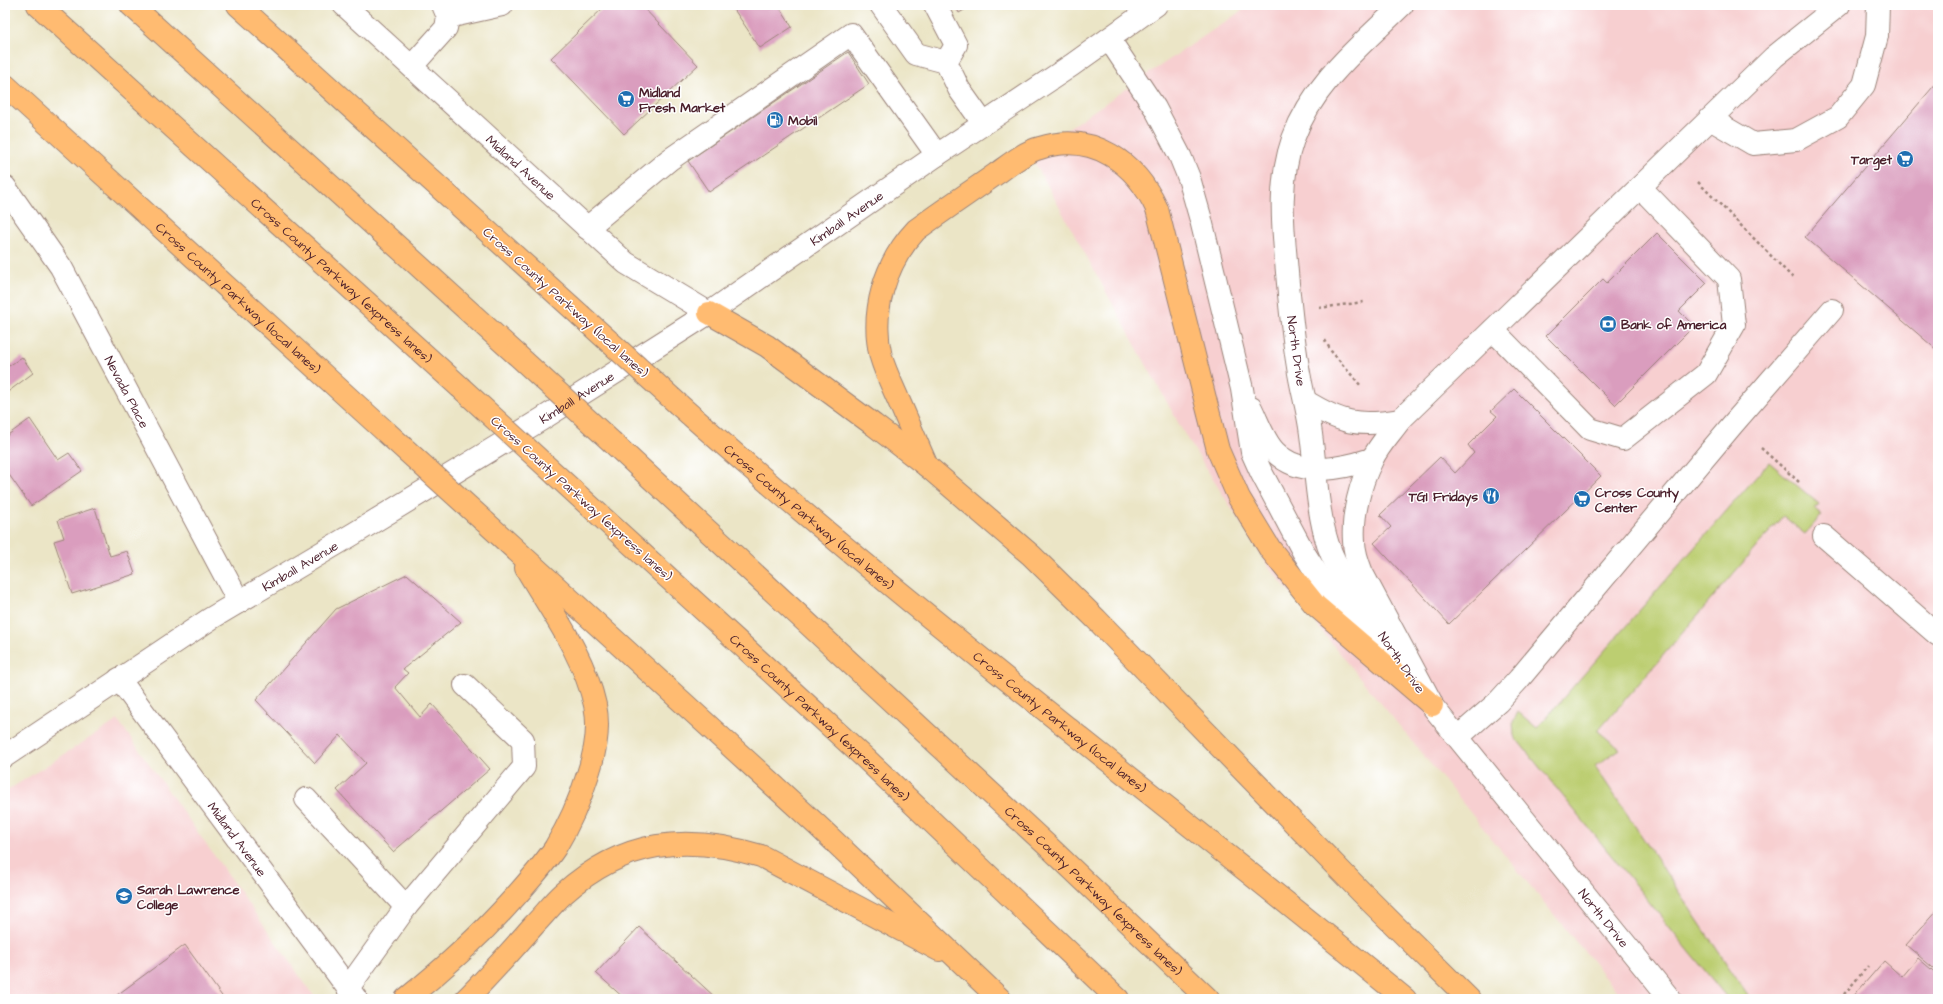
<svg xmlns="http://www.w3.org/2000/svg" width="1943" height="1004" font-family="'Architects Daughter',sans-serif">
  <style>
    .built { fill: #f7cfd0 }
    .green { fill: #bcce71; stroke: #83764e }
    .building { fill: #da9dbe }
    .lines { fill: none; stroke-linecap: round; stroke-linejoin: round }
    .minor-casing { stroke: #9a8278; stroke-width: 24 }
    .highway-casing { stroke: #9a8278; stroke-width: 24 }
    .path { stroke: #9a8278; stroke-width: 2.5; stroke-dasharray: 3 3; stroke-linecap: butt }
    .minor { stroke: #fff; stroke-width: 22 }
    .highway { stroke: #ffbb71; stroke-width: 22 }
    .highway-bridge-casing { stroke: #9a8278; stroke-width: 24; stroke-linecap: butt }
    .highway-bridge { stroke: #ffbb71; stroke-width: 22 }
    .labels { text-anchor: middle; stroke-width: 3; stroke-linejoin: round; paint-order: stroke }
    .poi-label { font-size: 13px; font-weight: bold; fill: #4a1f2b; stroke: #fff; text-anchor: start }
    .street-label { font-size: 13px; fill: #4a1f2b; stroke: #fff }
  </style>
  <rect width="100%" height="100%" fill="#fff"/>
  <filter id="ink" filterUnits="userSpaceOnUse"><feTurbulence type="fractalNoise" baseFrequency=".025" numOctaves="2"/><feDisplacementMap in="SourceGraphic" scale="8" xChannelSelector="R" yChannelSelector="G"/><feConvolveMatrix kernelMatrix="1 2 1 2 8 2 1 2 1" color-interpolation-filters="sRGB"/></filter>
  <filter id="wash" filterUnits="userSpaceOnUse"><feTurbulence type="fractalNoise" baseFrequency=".012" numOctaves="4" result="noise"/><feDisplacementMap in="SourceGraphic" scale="16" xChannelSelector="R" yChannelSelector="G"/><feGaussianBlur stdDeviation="0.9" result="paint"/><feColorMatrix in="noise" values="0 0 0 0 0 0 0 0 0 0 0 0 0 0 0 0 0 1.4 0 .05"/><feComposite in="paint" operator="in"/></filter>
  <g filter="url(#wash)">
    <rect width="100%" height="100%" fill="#ebe5c6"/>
    <g class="built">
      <path d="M1250 5H1938V999H1623L1266 563 1185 435 1030 154Z"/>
      <path d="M118 720 316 999H5V792Z"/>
    </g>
    <path class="green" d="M1769 462 1819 504 1815 509 1822 515 1805 534 1783 516 1598 731 1620 749 1595 766 1750 999H1728L1514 736 1513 722 1518 712 1537 728Z"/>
    <g id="blocks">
      <g class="building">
        <path d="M606 5H641L698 65 624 134 551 58Z"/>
        <path d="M731 5H778L792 27 760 48Z"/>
        <path d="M955 5H973L959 13Z"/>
        <path d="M848 52 869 84 709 192 688 161Z"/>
        <path d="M1938 81V351L1805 237Z"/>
        <path d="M1657 233 1707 283 1679 311 1694 326 1615 405 1546 336 1603 279 1607 283Z"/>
        <path d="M22 357 33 373 5 394V361L9 366Z"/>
        <path d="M1514 389 1601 476 1449 624 1374 543 1391 527 1380 515 1440 457 1455 473 1474 453 1468 445 1497 416 1491 411Z"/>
        <path d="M30 419 58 460 69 453 82 471 31 506 5 469V437Z"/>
        <path d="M95 508 110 556 127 551 135 574 72 594 54 541 64 538 58 520Z"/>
        <path d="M407 574 461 622 403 669 408 673 395 687 420 717 432 704 490 769 393 852 337 790 366 763 340 735 315 763 256 700 336 609Z"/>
        <path d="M1938 909V972L1906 945Z"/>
        <path d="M639 927 717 999H625L596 973Z"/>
        <path d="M185 945 224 999H120L117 995Z"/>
        <path d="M1918 958 1938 975V999H1851L1884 961 1902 977Z"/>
      </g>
    </g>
  </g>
  <g filter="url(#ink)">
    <use href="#blocks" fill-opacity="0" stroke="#9a8278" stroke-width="1"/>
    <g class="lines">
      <g class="minor-casing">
        <g id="minor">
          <path id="s1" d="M344 5 626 263 709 313"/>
          <path d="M881 5 916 54 946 62 959 89 983 123"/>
          <path d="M935 5 956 45 946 62"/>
          <path d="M448 17 502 5"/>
          <path d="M1109 39 1155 108 1180 156 1189 178 1201 220 1242 389 1252 452 1261 472 1304 553 1329 592 1393 662"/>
          <path d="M412 66 446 28 448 17 443 5"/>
          <path d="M1710 119 1753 144 1796 140 1838 117 1864 85 1877 36 1878 5"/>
          <path id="s2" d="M5 187 61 267 239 602"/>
          <path d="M587 228 669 160 851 34 937 155"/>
          <path d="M1493 330 1590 429 1623 439 1706 374 1734 325 1729 279 1640 187"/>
          <path d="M1305 401C1341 423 1357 427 1400 420"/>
          <path d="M1251 408C1258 422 1264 441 1275 452 1301 478 1341 469 1372 459"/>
          <path d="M1824 536 1938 635"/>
          <path d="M1377 627C1359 601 1339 576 1328 545 1316 507 1316 467 1310 427 1307 407 1301 387 1298 367 1292 332 1289 296 1286 261 1282 220 1279 179 1293 139 1313 83 1360 46 1402 5"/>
          <path id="s3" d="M119 679 356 999"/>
          <path id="s4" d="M1420 691 1670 999"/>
          <path d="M1431 702 1362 573C1358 563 1354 552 1354 541 1352 515 1360 484 1372 460 1378 446 1391 433 1400 420L1774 57 1839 5"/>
          <path d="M1458 737 1498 702 1519 679 1733 424 1832 310"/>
          <path id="s5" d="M5 756 210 619 355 533 542 419 709 313 937 155 1072 65 1156 5"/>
          <path d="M306 799 406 907"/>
          <path d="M348 988 406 907 524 767 523 740 465 685"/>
        </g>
      </g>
      <g class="highway-casing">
        <g id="highway">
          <path id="s6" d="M38 5 460 387"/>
          <path d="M131 5 516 354"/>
          <path d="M238 5 580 315"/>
          <path id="s7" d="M5 85 386 432"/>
          <path d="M709 313 767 346 874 425 927 466 1031 555 1096 619 1370 901 1469 999"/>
          <path id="s8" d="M678 404C912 612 1163 800 1405 999"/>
          <path id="s9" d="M613 443 1050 848 1208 999"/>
          <path d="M927 466C917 444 908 421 898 399 892 385 885 371 881 357 870 312 885 263 916 230 942 211 969 193 996 174 1009 165 1024 152 1040 148 1093 131 1136 163 1157 209L1218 450 1239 498 1270 549 1315 605 1432 705"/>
          <path id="s10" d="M557 476 864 757 1118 999"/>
          <path d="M483 520 817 825 1000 999"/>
          <path d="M406 999C445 968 481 935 514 898 528 882 543 866 555 848 569 825 580 800 588 774 595 753 600 728 595 705 584 655 551 611 526 568"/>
          <path d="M466 999C490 975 512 950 534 925 544 915 553 903 563 894 623 840 686 833 761 856L939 950"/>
        </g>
      </g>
      <g class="path">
        <path d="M1698 182 1793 278"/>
        <path d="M1319 308 1364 302"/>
        <path d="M1325 340 1331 351 1361 386"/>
        <path d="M1761 448 1799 482"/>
        <path d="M1840 999 1868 966"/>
      </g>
      <use href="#minor" class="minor"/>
      <use href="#highway" class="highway"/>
      <g class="highway-bridge-casing">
        <g id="highway-bridge">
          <path d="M580 315 678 404"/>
          <path d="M516 354 613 443"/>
          <path d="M460 387 557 476"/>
          <path d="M386 432 483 520"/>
        </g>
      </g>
      <use href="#highway-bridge" class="highway-bridge"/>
    </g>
  </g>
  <defs>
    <g id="supermarket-disc" transform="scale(0.9)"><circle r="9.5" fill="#1f6fb2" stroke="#fff"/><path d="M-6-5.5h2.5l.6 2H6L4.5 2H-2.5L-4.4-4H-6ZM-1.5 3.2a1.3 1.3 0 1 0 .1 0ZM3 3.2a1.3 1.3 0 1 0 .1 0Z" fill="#fff"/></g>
    <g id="fuel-disc" transform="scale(0.9)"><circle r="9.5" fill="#1f6fb2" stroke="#fff"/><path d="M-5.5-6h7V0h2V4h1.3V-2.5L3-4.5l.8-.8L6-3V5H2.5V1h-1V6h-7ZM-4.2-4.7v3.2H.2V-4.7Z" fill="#fff"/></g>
    <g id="bank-disc" transform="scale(0.9)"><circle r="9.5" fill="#1f6fb2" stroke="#fff"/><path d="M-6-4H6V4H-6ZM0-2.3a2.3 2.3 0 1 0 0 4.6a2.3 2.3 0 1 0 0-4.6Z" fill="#fff"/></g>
    <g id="restaurant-disc" transform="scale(0.9)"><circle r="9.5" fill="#1f6fb2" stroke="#fff"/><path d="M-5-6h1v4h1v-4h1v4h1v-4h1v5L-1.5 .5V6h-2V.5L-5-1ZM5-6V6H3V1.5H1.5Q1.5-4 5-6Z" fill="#fff"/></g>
    <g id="university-disc" transform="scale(0.9)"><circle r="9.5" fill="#1f6fb2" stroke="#fff"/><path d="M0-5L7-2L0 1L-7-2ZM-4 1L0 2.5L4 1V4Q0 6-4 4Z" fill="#fff"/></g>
  </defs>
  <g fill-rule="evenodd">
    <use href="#supermarket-disc" x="626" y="99"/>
    <use href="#fuel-disc" x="775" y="120"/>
    <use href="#supermarket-disc" x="1905" y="159"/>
    <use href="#bank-disc" x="1608" y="324"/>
    <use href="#restaurant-disc" x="1491" y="496"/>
    <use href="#supermarket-disc" x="1582" y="499"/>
    <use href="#university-disc" x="124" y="896"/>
  </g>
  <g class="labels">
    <g class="poi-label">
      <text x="639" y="97">Midland<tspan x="639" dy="15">Fresh Market</tspan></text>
      <text x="788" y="125">Mobil</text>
      <text x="1892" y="164" text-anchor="end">Target</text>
      <text x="1621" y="329">Bank of America</text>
      <text x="1595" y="497">Cross County<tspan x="1595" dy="15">Center</tspan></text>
      <text x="1478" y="501" text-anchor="end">TGI Fridays</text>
      <text x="137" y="894">Sarah Lawrence<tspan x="137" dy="15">College</tspan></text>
    </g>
    <g class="street-label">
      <text dy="5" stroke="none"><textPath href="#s1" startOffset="240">Midland Avenue</textPath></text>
      <text dy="5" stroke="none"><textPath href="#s5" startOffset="999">Kimball Avenue</textPath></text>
      <text dy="5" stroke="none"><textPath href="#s6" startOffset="410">Cross County Parkway (express lanes)</textPath></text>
      <text dy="5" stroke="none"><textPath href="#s7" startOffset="316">Cross County Parkway (local lanes)</textPath></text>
      <text transform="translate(566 302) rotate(42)" y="5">Cross County Parkway (local lanes)</text>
      <text transform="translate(1297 351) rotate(82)" y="5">North Drive</text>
      <text dy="5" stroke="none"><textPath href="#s2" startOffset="239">Nevada Place</textPath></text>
      <text dy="5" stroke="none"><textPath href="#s5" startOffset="675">Kimball Avenue</textPath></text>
      <text transform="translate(582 498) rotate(42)" y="5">Cross County Parkway (express lanes)</text>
      <text dy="5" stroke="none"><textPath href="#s8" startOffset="173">Cross County Parkway (local lanes)</textPath></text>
      <text dy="5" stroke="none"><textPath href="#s5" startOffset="351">Kimball Avenue</textPath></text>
      <text transform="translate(1402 662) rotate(55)" y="5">North Drive</text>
      <text dy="5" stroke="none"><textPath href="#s10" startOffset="357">Cross County Parkway (express lanes)</textPath></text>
      <text dy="5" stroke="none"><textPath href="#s8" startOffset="497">Cross County Parkway (local lanes)</textPath></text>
      <text dy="5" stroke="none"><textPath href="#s3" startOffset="199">Midland Avenue</textPath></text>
      <text dy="5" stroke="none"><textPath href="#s9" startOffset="657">Cross County Parkway (express lanes)</textPath></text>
      <text dy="5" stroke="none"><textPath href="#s4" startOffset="292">North Drive</textPath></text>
    </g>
  </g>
  <rect width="1943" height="1004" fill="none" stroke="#fff" stroke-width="20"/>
</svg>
